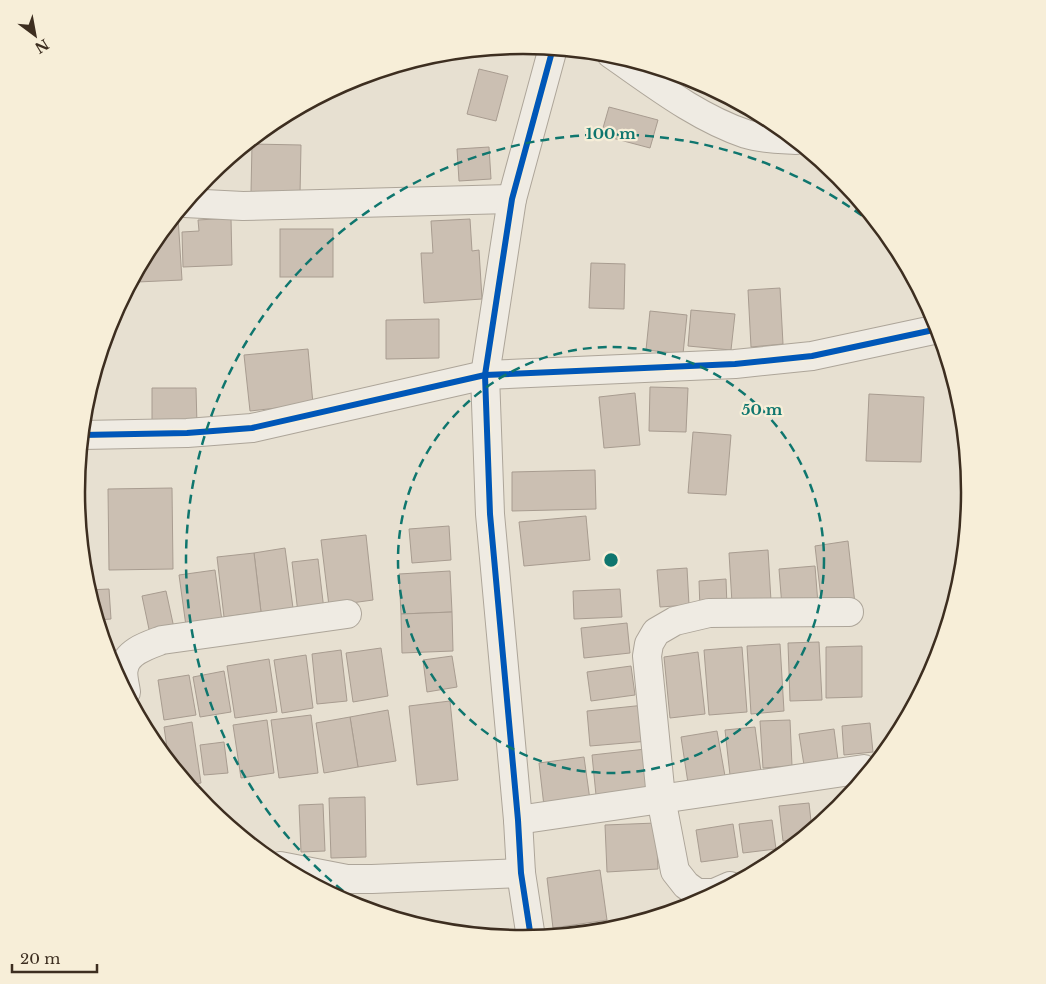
<svg xmlns="http://www.w3.org/2000/svg" width="1046" height="984" font-family="'Libre Baskerville',serif">
  <style>
    .building { fill: #cbbfb2; stroke: #a89c90 }
    .lines { fill: none; stroke-linecap: round; stroke-linejoin: round }
    .street-casing { stroke: #ada599; stroke-width: 30 }
    .street { stroke: #efebe3; stroke-width: 28 }
    .cycleway-casing { stroke: #f7eed8; stroke-width: 9 }
    .cycleway { stroke: #0057b8; stroke-width: 6 }
    .ring { fill: none; stroke: #0f766e; stroke-width: 2.5; stroke-dasharray: 9 6 }
    .rim { fill: none; stroke: #3d2e20; stroke-width: 2.5 }
    .centre { fill: #0f766e; stroke: #f7eed8; stroke-width: 2.5 }
    .ring-label { font-size: 15px; text-anchor: middle; font-weight: bold; fill: #0f766e; stroke: #f7eed8; stroke-width: 4.5; stroke-linejoin: round; paint-order: stroke }
  </style>
  <rect width="100%" height="100%" fill="#e7e0d1"/>
  <g class="building">
    <path d="M479 69 508 76 496 121 467 114Z"/>
    <path d="M686 77 694 79 720 93 718 98 683 85Z"/>
    <path d="M609 107 658 120 650 148 601 135Z"/>
    <path d="M252 144 301 145 300 194 251 192Z"/>
    <path d="M489 147 491 179 459 181 457 149Z"/>
    <path d="M173 217H178L182 280 137 282V271L151 243Z"/>
    <path d="M231 218 232 265 183 267 182 232 199 231 198 220Z"/>
    <path d="M470 219 472 251 479 250 482 299 424 303 421 253H433L431 221Z"/>
    <rect x="280" y="229" width="53" height="48"/>
    <path d="M591 263 625 264 624 309 589 308Z"/>
    <path d="M780 288 783 344 751 347 748 290Z"/>
    <path d="M691 310 735 314 731 350 688 346Z"/>
    <path d="M650 311 687 315 683 354 646 350Z"/>
    <path d="M439 319V358L386 359V320Z"/>
    <path d="M308 349 313 404 250 411 244 355Z"/>
    <path d="M650 387 688 388 686 432 649 431Z"/>
    <path d="M152 388H196L197 425H152Z"/>
    <path d="M635 393 640 445 604 448 599 397Z"/>
    <path d="M869 394 924 397 921 462 866 461Z"/>
    <path d="M693 432 731 435 726 495 688 493Z"/>
    <path d="M595 470 596 509 512 511V472Z"/>
    <path d="M172 488 173 569 109 570 108 489Z"/>
    <path d="M586 516 590 560 524 566 519 522Z"/>
    <path d="M449 526 451 560 412 563 409 529Z"/>
    <path d="M366 535 373 600 329 606 321 540Z"/>
    <path d="M848 541 855 604 822 607 815 546Z"/>
    <path d="M285 548 293 608 261 612 254 553Z"/>
    <path d="M768 550 771 601 732 603 729 553Z"/>
    <path d="M254 553 261 612 224 617 217 557Z"/>
    <path d="M318 559 324 610 298 613 292 562Z"/>
    <path d="M815 566 818 604 782 607 779 569Z"/>
    <path d="M687 568 689 605 660 607 657 570Z"/>
    <path d="M215 570 222 621 186 626 179 575Z"/>
    <path d="M450 571 452 612 401 614 399 574Z"/>
    <path d="M726 579 727 607 700 609 699 581Z"/>
    <path d="M109 589 111 619 97 620 88 590Z"/>
    <path d="M620 589 622 617 574 619 573 591Z"/>
    <path d="M166 591 174 628 150 634 142 596Z"/>
    <path d="M452 612 453 651 402 653 401 614Z"/>
    <path d="M627 623 630 653 584 658 581 628Z"/>
    <path d="M106 629 107 653 100 630Z"/>
    <path d="M819 642 822 700 790 701 788 643Z"/>
    <path d="M780 644 784 711 751 714 747 646Z"/>
    <path d="M862 646V697L826 698V647Z"/>
    <path d="M742 647 747 712 709 715 704 650Z"/>
    <path d="M381 648 388 696 353 702 346 653Z"/>
    <path d="M341 650 347 701 317 704 312 654Z"/>
    <path d="M698 652 705 714 670 718 664 657Z"/>
    <path d="M306 655 313 708 282 713 274 660Z"/>
    <path d="M452 656 457 687 427 692 423 660Z"/>
    <path d="M269 659 277 712 235 718 227 666Z"/>
    <path d="M631 666 635 695 591 701 587 672Z"/>
    <path d="M224 671 231 712 200 717 193 677Z"/>
    <path d="M189 675 196 715 164 720 158 680Z"/>
    <path d="M450 701 458 780 417 785 409 706Z"/>
    <path d="M645 705 649 741 590 746 587 711Z"/>
    <path d="M388 710 396 761 358 767 350 717Z"/>
    <path d="M311 715 318 773 279 778 271 720Z"/>
    <path d="M350 717 358 767 324 773 316 723Z"/>
    <path d="M267 720 274 773 241 778 233 725Z"/>
    <path d="M790 720 792 766 763 768 760 721Z"/>
    <path d="M192 722 201 783 188 785 169 762 164 727Z"/>
    <path d="M870 723 873 752 844 755 842 726Z"/>
    <path d="M755 727 761 772 730 775 725 730Z"/>
    <path d="M834 729 838 760 804 765 799 734Z"/>
    <path d="M717 731 725 776 688 783 681 737Z"/>
    <path d="M224 742 228 773 204 775 200 745Z"/>
    <path d="M646 749 650 789 596 795 592 755Z"/>
    <path d="M584 757 590 800 544 806 539 763Z"/>
    <path d="M365 797 366 857 331 858 329 798Z"/>
    <path d="M809 803 812 830 802 839 783 841 779 806Z"/>
    <path d="M323 804 325 851 301 852 299 805Z"/>
    <path d="M772 820 776 849 743 853 739 824Z"/>
    <path d="M656 823 658 869 607 872 605 825Z"/>
    <path d="M733 824 738 857 701 862 696 830Z"/>
    <path d="M600 870 607 920 553 928 547 878Z"/>
  </g>
  <g class="lines">
    <g class="street-casing">
      <g id="street">
        <path d="M611 54C653 83 696 117 746 134 762 139 779 139 796 140"/>
        <path d="M185 203 243 206 512 199"/>
        <path d="M82 435 187 433 252 428 485 375 735 364 812 356 938 329"/>
        <path d="M126 692C125 685 122 675 124 668 127 651 149 645 162 640L347 614"/>
        <path d="M518 820 864 769"/>
        <path d="M280 866 347 879H372L521 873"/>
        <path d="M730 886 714 893H697L686 885 675 871 661 798 647 656 649 644 656 632 675 621 709 613 849 612"/>
        <path d="M531 938 521 873 518 820 490 514 485 375 512 199 553 48"/>
      </g>
    </g>
    <use href="#street" class="street"/>
    <g class="cycleway-casing">
      <g id="cycleway">
        <path d="M82 435 187 433 252 428 485 375 735 364 812 356 938 329"/>
        <path d="M531 938 521 873 518 820 490 514 485 375 512 199 553 48"/>
      </g>
    </g>
    <use href="#cycleway" class="cycleway"/>
  </g>
  <g class="ring">
    <circle cx="611" cy="560" r="213"/>
    <path d="M367 909A426 426 0 1 1 888 236"/>
  </g>
  <path d="M0 0H1046V984H0ZM85 492a438 438 0 1 1 876 0a438 438 0 1 1-876 0Z" fill="#f7eed8" fill-rule="evenodd"/>
  <path class="rim" d="M85 492a438 438 0 1 1 876 0a438 438 0 1 1-876 0Z"/>
  <circle cx="611" cy="560" r="8" class="centre"/>
  <g class="ring-label">
    <text x="611" y="139">100 m</text>
    <text x="762" y="415">50 m</text>
  </g>
  <g transform="translate(35 35) rotate(148)" stroke="#f7eed8" stroke-width="4" paint-order="stroke">
  <path d="M0-4L9 19L0 12L-9 19Z" fill="#3d2e20"/>
  <text y="-8" font-size="14" font-weight="bold" text-anchor="middle" fill="#3d2e20">N</text>
  </g>
  <path d="M12 964v8h85v-8" fill="none" stroke="#3d2e20" stroke-width="2.5"/>
  <text x="20" y="964" font-size="15" fill="#3d2e20" stroke="#f7eed8" stroke-width="4" paint-order="stroke">20 m</text>
</svg>
